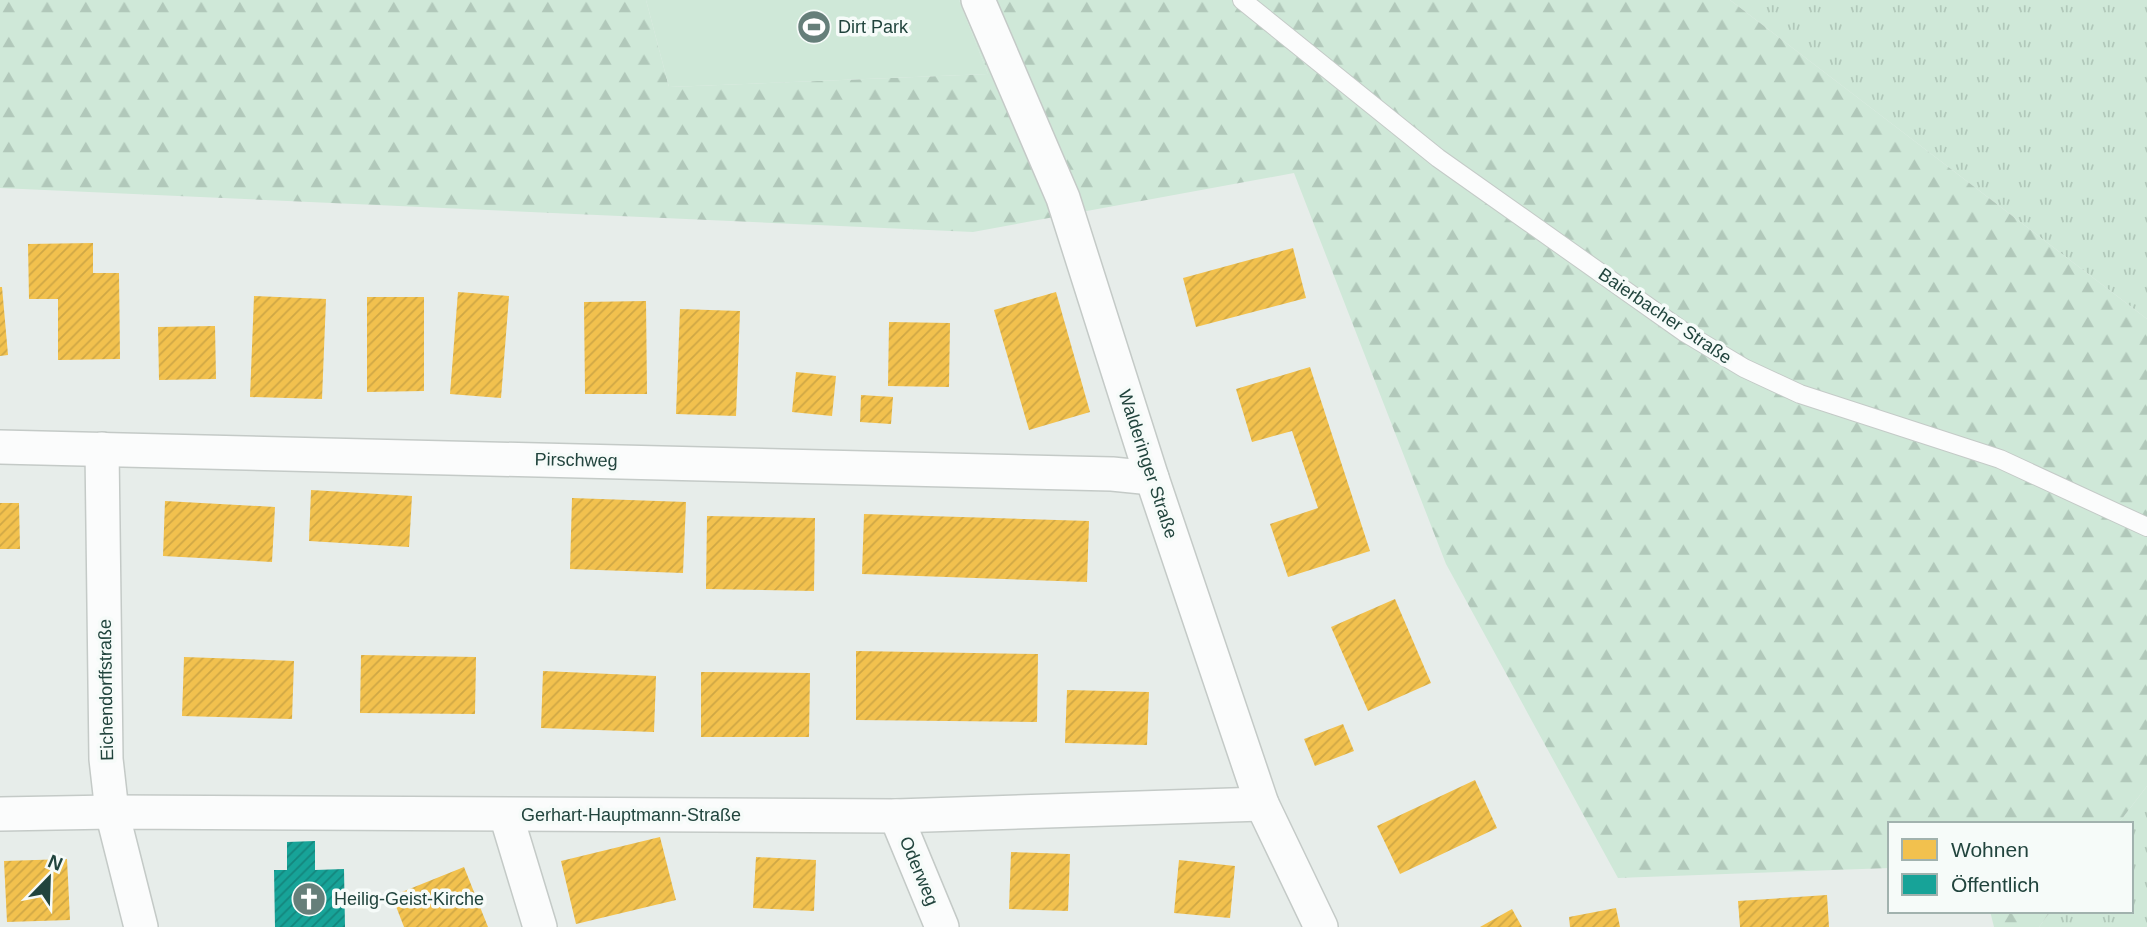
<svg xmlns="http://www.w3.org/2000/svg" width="2147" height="927" font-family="Arial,sans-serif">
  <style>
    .grass { fill: url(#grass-tufts) }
    .forest { fill: url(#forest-firs) }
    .garden { fill: #cfe8d8 }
    .homes { fill: url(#homes-hatch) }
    .public { fill: url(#public-hatch) }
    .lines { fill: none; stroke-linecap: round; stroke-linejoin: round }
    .service-casing { stroke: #c4cac7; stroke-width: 20 }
    .minor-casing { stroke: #c4cac7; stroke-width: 36 }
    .service { stroke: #fbfcfc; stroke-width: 18 }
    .minor { stroke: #fbfcfc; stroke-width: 33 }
    .labels { text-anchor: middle; stroke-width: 7; stroke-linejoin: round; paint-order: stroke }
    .poi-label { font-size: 18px; fill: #21443d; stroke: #f6fbf9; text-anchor: start }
    .street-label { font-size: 18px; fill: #21443d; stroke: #f6fbf9 }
  </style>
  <defs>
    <pattern id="grass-tufts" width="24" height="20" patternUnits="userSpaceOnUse" patternTransform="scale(1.75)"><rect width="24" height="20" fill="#cfe8d8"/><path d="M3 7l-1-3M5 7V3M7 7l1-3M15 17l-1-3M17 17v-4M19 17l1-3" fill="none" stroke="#b1c8ba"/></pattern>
    <pattern id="forest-firs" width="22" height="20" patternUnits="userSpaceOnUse" patternTransform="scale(1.75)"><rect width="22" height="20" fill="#cfe8d8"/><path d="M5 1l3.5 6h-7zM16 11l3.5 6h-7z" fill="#b1c8ba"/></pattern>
    <pattern id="homes-hatch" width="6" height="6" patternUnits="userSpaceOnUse" patternTransform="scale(1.75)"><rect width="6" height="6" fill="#f2c14e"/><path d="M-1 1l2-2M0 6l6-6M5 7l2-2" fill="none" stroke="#cfa745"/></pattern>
    <pattern id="public-hatch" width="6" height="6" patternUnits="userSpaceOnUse" patternTransform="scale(1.75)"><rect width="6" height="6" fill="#17a398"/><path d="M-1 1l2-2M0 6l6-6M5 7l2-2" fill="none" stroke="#14867d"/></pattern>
  </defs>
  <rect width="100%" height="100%" fill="#e7edea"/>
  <g class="grass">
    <path d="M1730 0H2147V319Z"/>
    <path d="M2147 786V927H2039L2051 911H2131V824H2118Z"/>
  </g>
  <g class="forest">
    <path d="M0 0H646L669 87 988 74 959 0H1730L2147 319V786L2118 824H1890V868L1618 878 1446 564 1294 173 973 232 0 188Z"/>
    <path d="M1990 911H2051L2039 927H1994Z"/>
  </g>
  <path class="garden" d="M646 0H959L988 74 669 87Z"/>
  <g class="homes">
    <path d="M93 243V273H119L120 359 58 360V299H29L28 244Z"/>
    <path d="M1293 248 1306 298 1196 327 1183 278Z"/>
    <path d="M0 287H2L8 355 0 356Z"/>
    <path d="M458 292 509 296 501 398 450 394Z"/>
    <path d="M1056 292 1090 412 1029 430 994 310Z"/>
    <path d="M254 296 326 299 322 399 250 397Z"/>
    <path d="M367 297H424V391L367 392Z"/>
    <path d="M646 301 647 394H585L584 302Z"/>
    <path d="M680 309 740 311 736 416 676 414Z"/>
    <path d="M889 322 950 323 949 387 888 386Z"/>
    <path d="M215 326 216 379 159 380 158 327Z"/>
    <path d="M1310 367 1370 551 1288 577 1270 524 1318 508 1292 431 1252 442 1236 389Z"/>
    <path d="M796 372 836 376 832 416 792 412Z"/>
    <path d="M861 395 893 397 891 424 860 422Z"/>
    <path d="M311 490 412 496 409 547 309 541Z"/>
    <path d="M572 498 686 502 683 573 570 569Z"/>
    <path d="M165 501 275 507 272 562 163 556Z"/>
    <path d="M0 503H19L20 549H0Z"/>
    <path d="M864 514 1089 521 1087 582 862 574Z"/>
    <path d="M707 516 815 518 814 591 706 589Z"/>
    <path d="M1395 599 1431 683 1368 711 1331 627Z"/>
    <path d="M856 651 1038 654 1037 722 856 720Z"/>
    <path d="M361 655 476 657 475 714 360 713Z"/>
    <path d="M184 657 294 661 292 719 182 716Z"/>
    <path d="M543 671 656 676 654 732 541 728Z"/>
    <path d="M701 672 810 673 809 737H701Z"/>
    <path d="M1067 690 1149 692 1147 745 1065 743Z"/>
    <path d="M1343 724 1354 751 1315 766 1304 739Z"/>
    <path d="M1475 780 1497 828 1400 874 1377 826Z"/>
    <path d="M660 837 676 900 576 924 561 861Z"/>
    <path d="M1011 852 1070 854 1068 911 1009 909Z"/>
    <path d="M756 857 816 860 814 911 753 908Z"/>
    <path d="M67 859 70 920 7 922 4 861Z"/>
    <path d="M1179 860 1235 866 1230 918 1174 913Z"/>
    <path d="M464 867 488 927H404L392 896Z"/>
    <path d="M1827 895 1829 927H1740L1738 901Z"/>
    <path d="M1616 908 1620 927H1570L1569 917Z"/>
    <path d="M1512 909 1522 927H1480Z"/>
  </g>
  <path class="public" d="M315 841V870L344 869 345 927H275L274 870H287V842Z"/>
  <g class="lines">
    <g class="service-casing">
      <path id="service" d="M1242 0 1438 158 1684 332 1744 368 1800 394 2000 459 2147 527"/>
    </g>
    <g class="minor-casing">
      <g id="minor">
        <path d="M978 0 1063 198 1152 478 1262 804 1321 927"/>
        <path d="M0 447 1112 474 1152 478"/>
        <path d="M102 449 106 759 112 812 141 927"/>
        <path d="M0 814 112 812 896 816 1262 804"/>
        <path d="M506 815 540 927"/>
        <path d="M896 816 942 927"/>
      </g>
    </g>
    <use href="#service" class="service"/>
    <use href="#minor" class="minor"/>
  </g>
  <defs>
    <g id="stadium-disc" transform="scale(1.75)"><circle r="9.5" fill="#667f7a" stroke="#f6fbf9"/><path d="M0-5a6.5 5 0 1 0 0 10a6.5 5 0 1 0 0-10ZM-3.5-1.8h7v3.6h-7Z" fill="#fff"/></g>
    <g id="church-disc" transform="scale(1.75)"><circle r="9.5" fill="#667f7a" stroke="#f6fbf9"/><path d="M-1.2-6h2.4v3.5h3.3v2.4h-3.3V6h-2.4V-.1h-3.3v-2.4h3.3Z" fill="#fff"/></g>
  </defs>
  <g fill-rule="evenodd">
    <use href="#stadium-disc" x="814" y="27"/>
    <use href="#church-disc" x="309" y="899"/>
  </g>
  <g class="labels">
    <g class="poi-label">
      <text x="838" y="33">Dirt Park</text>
      <text x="334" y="905">Heilig-Geist-Kirche</text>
    </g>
    <g class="street-label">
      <text transform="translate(1665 316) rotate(34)" y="6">Baierbacher Straße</text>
      <text transform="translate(576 460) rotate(1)" y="6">Pirschweg</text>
      <text transform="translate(1148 464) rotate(72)" y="6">Walderinger Straße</text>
      <text transform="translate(106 690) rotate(-91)" y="6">Eichendorffstraße</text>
      <text x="631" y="821">Gerhart-Hauptmann-Straße</text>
      <text transform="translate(919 871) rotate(67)" y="6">Oderweg</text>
    </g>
  </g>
  <rect x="1888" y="822" width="245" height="91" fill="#f6fbf9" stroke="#a1b2ae" stroke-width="2"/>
  <rect x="1902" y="839" width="35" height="21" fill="#f2c14e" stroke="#a1b2ae" stroke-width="2"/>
  <text x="1951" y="857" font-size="21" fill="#21443d">Wohnen</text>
  <rect x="1902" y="874" width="35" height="21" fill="#17a398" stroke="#a1b2ae" stroke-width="2"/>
  <text x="1951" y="892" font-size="21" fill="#21443d">Öffentlich</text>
  <g transform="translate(49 878) rotate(23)" stroke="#f6fbf9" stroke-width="5" paint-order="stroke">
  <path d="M0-5L12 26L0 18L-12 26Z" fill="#21443d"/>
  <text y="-10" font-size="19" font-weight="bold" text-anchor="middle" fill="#21443d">N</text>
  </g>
</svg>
